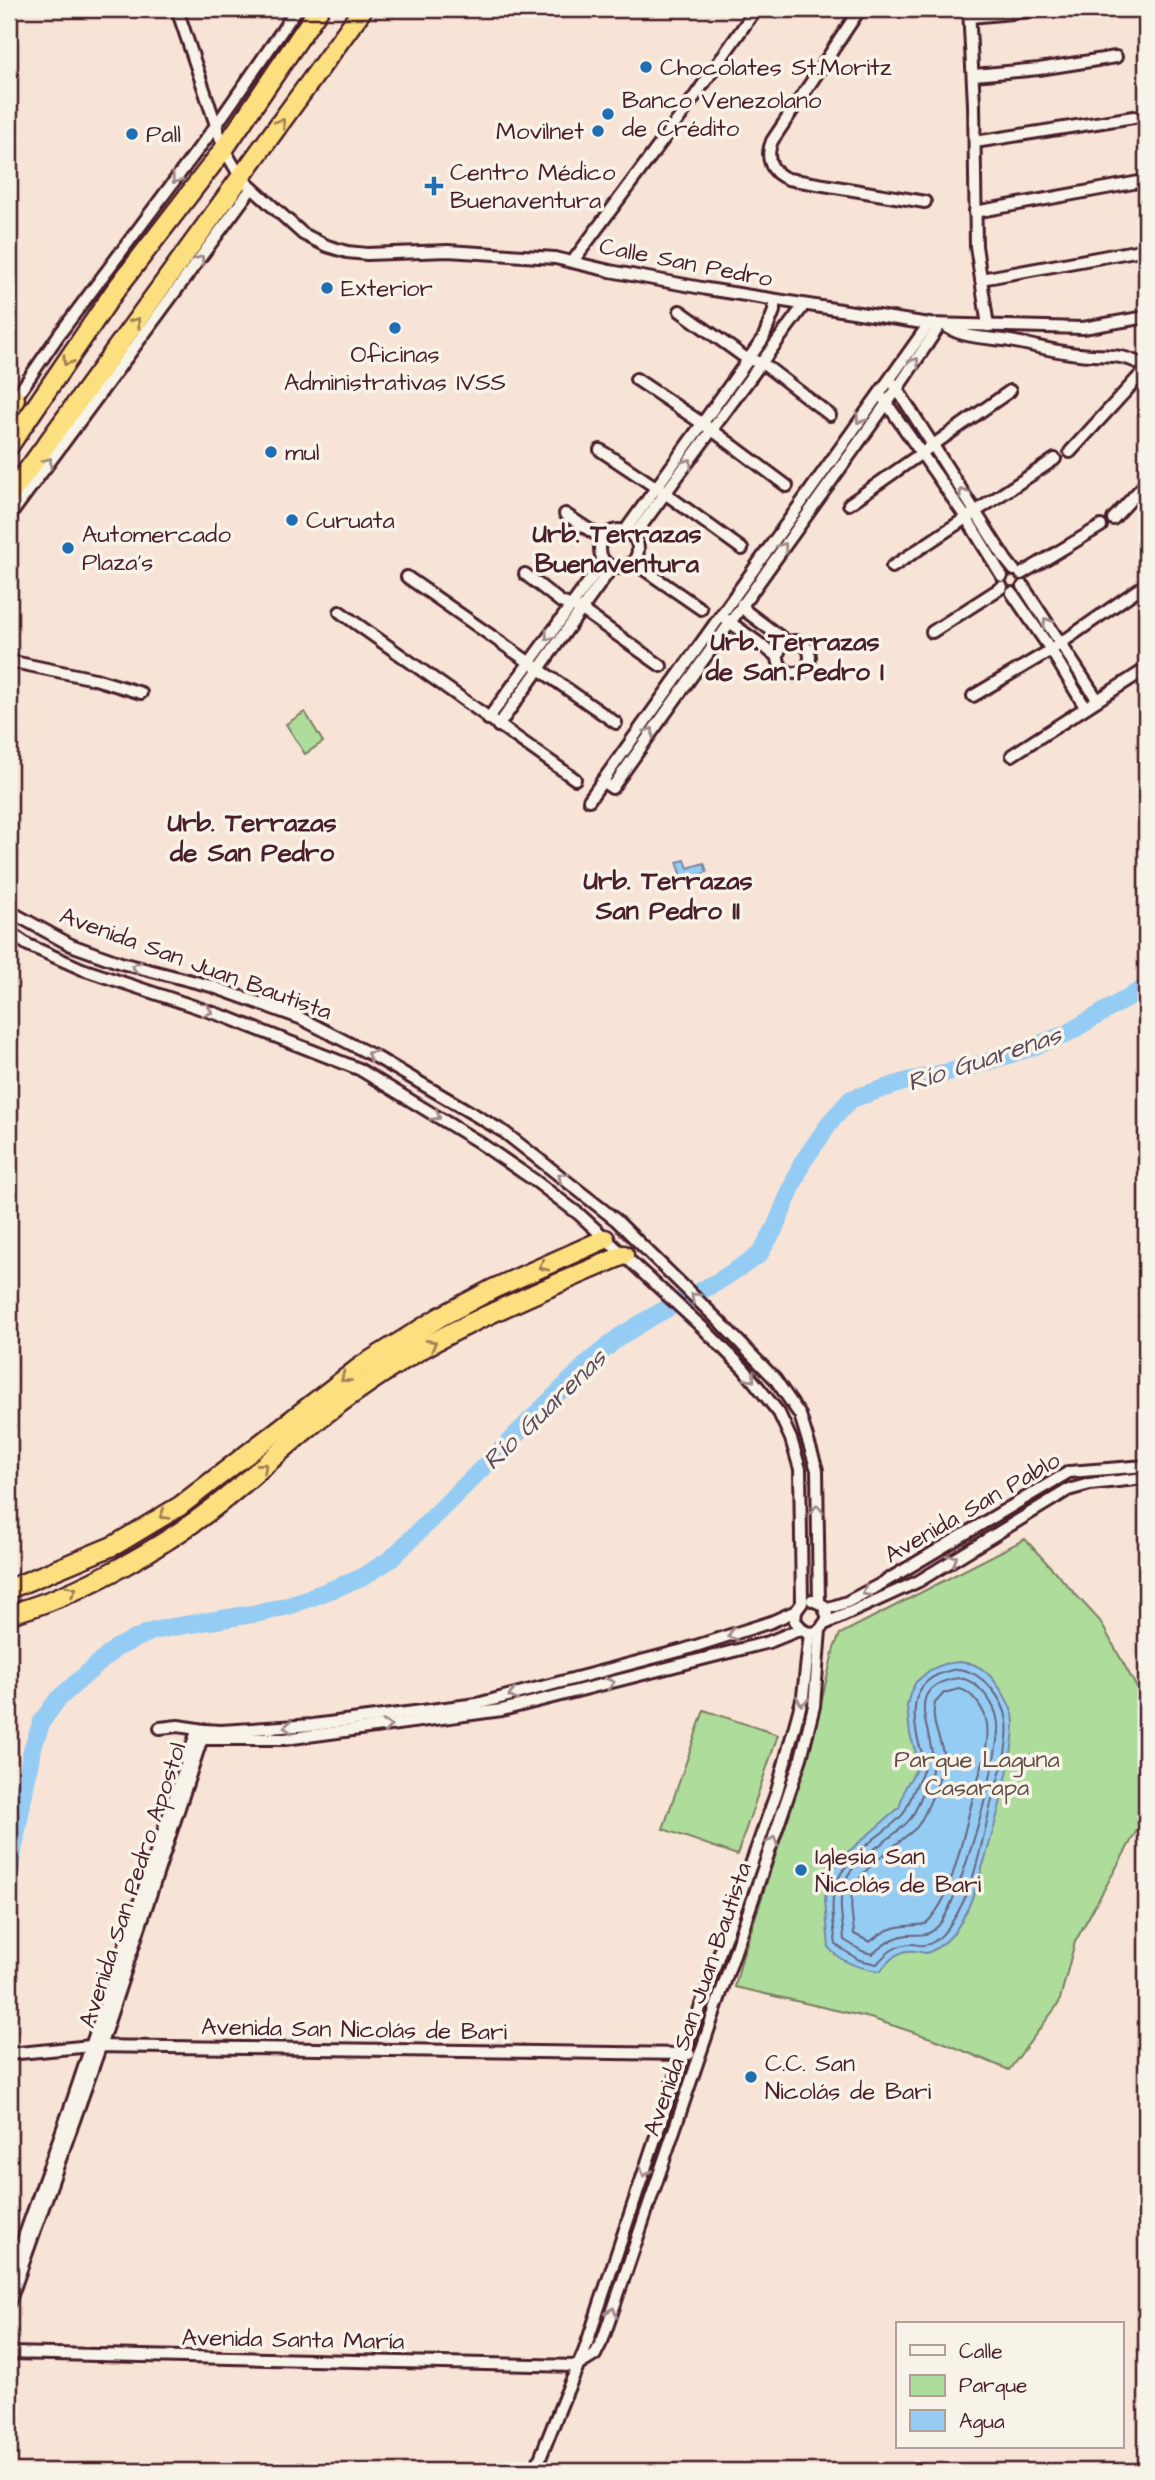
<svg xmlns="http://www.w3.org/2000/svg" width="1155" height="2480" font-family="'Architects Daughter',sans-serif">
  <style>
    .green { fill: #addc9b; stroke: #7c7e63; stroke-width: 2 }
    .water { fill: #95ccf4; stroke: #7787a4; stroke-width: 2 }
    .lines { fill: none; stroke-linecap: round; stroke-linejoin: round }
    .shore { stroke: #68647b; stroke-width: 2 }
    .river { stroke: #95ccf4; stroke-width: 18 }
    .minor-casing { stroke: #4a1f2b; stroke-width: 16 }
    .trunk-casing { stroke: #4a1f2b; stroke-width: 23 }
    .minor { stroke: #f7f3e8; stroke-width: 10 }
    .trunk { stroke: #fce080; stroke-width: 18 }
    .oneway { stroke: #a38056 }
    .oneway2 { stroke: #a0898a }
    .poi-dot { fill: #1f6fb2; stroke: #f7f3e8; stroke-width: 2.5 }
    .labels { text-anchor: middle; stroke-width: 7; stroke-linejoin: round; paint-order: stroke }
    .poi-label { font-size: 24px; fill: #4a1f2b; stroke: #f7f3e8; text-anchor: start }
    .street-label { font-size: 24px; fill: #4a1f2b; stroke: #f7f3e8 }
    .park-label { font-size: 24px; fill: #634e47; stroke: #f7f3e8 }
    .neighbourhood-label { font-size: 26px; font-weight: bold; fill: #4a1f2b; stroke: #f7f3e8 }
    .water-label { font-size: 26px; font-style: italic; fill: #5d4a5d; stroke: #f7f3e8 }
  </style>
  <rect width="100%" height="100%" fill="#f7e4d6"/>
  <filter id="ink" filterUnits="userSpaceOnUse"><feTurbulence type="fractalNoise" baseFrequency=".0143" numOctaves="2"/><feDisplacementMap in="SourceGraphic" scale="14" xChannelSelector="R" yChannelSelector="G"/><feConvolveMatrix kernelMatrix="1 2 1 2 8 2 1 2 1" color-interpolation-filters="sRGB"/></filter>
  <g filter="url(#ink)">
    <g class="green">
      <path d="M305 712 323 742 305 754 286 724Z"/>
      <path d="M1025 1539 1100 1621 1137 1688 1146 1718V1817L1136 1832 1075 1942 1059 2003 1009 2070 940 2041 870 2018 735 1987 741 1962 811 1745 834 1648 840 1634Z"/>
      <path d="M704 1710 778 1735 737 1855 663 1829Z"/>
    </g>
    <g class="water">
      <path d="M685 860 688 868 704 863 707 872 682 882 679 879 682 876 677 862Z"/>
      <path d="M959 1662C964 1663 971 1663 975 1665 992 1672 1008 1698 1013 1715 1020 1743 981 1883 966 1912 962 1920 958 1928 952 1935 946 1941 935 1951 926 1953 923 1953 918 1951 915 1951 900 1949 889 1959 881 1971 863 1969 841 1963 829 1948L825 1900 827 1883 834 1868 848 1852 899 1808 906 1786 916 1770 918 1760 910 1734 907 1706 910 1693 916 1682 930 1670 944 1664Z"/>
    </g>
    <g class="lines">
      <g class="shore">
        <path d="M959 1669C982 1672 1004 1698 1007 1721 1010 1747 999 1775 992 1800 982 1840 975 1888 952 1922 946 1931 935 1945 923 1945 920 1946 916 1944 913 1944 897 1944 887 1952 877 1964L859 1960 836 1945C828 1888 831 1875 875 1838 884 1831 896 1823 903 1814 908 1808 916 1783 921 1775 927 1763 923 1756 919 1744 909 1705 913 1675 959 1669Z"/>
        <path d="M959 1678C978 1680 996 1704 998 1723 1001 1754 959 1905 938 1926 924 1941 915 1931 899 1937 888 1940 881 1947 872 1954L862 1951 844 1940C843 1923 838 1903 843 1886 853 1855 892 1842 911 1818 917 1810 923 1790 929 1779 947 1745 890 1687 959 1678Z"/>
        <path d="M959 1689C973 1691 986 1712 987 1725 990 1747 979 1773 974 1794 965 1828 958 1865 944 1898 939 1908 933 1917 925 1924 900 1928 892 1923 870 1942L854 1934C853 1919 849 1904 853 1890 860 1869 899 1843 916 1828 924 1819 945 1769 944 1757 941 1739 930 1722 935 1703L944 1693Z"/>
      </g>
      <path class="river" d="M9 1873 32 1750 42 1721 58 1699 116 1648 150 1632 167 1628 265 1612 291 1605 359 1579 391 1559 589 1362 619 1337 655 1315 719 1281 759 1255 775 1228 802 1163 832 1120 851 1099 907 1081 971 1067 1027 1049 1066 1034 1146 987"/>
      <g class="minor-casing">
        <g id="minor">
          <path d="M177 9 224 149 241 178 303 234 327 246 347 252 367 254 448 251 555 258 610 271 707 289 929 324 1083 328 1146 317"/>
          <path d="M860 9 772 141C765 158 771 173 788 179L925 202"/>
          <path d="M969 9 974 104 976 246 988 326"/>
          <path d="M970 17 1053 9"/>
          <path d="M974 75 1039 69 1116 57"/>
          <path d="M975 142 1134 117"/>
          <path d="M975 212 1139 182"/>
          <path d="M573 261 683 113 756 9"/>
          <path d="M981 279 1146 249"/>
          <path d="M680 311 747 359 762 363 830 415"/>
          <path d="M947 327C966 339 989 337 1010 341 1033 345 1055 352 1079 354 1103 357 1126 352 1146 368"/>
          <path d="M636 379 712 430 787 486"/>
          <path d="M894 384 1006 560 1014 570"/>
          <path d="M883 398 967 519 1002 576"/>
          <path d="M12 403 58 336 217 124 297 9"/>
          <path d="M600 450 666 494 742 549"/>
          <path d="M1070 452 1146 369"/>
          <path d="M849 504 1010 391"/>
          <path d="M565 514 603 539"/>
          <path d="M9 517 251 189"/>
          <path d="M1113 519 1146 483"/>
          <circle cx="619" cy="549" r="19"/>
          <path d="M625 531 763 339 774 311V300"/>
          <path d="M633 537 804 305"/>
          <path d="M633 562 701 609"/>
          <path d="M892 567 1055 459"/>
          <path d="M525 574 561 602 582 610 661 666"/>
          <path d="M1021 574 1101 526"/>
          <path d="M407 577 616 723"/>
          <path d="M1023 586 1097 699"/>
          <path d="M1012 593 1051 650 1085 707"/>
          <path d="M742 604 747 612 787 642"/>
          <path d="M340 612 575 779"/>
          <path d="M724 618 778 657"/>
          <path d="M932 632 1002 587"/>
          <circle cx="794" cy="657" r="16"/>
          <path d="M9 661 95 679 141 693"/>
          <path d="M973 696 1051 650 1140 588"/>
          <path d="M488 719 604 561"/>
          <path d="M498 726 612 567"/>
          <path d="M1012 755 1146 669"/>
          <path d="M602 781 612 788 897 389 940 325"/>
          <path d="M589 800 929 324"/>
          <path d="M9 911 71 945 121 963 211 986 300 1018 376 1057 504 1132 616 1220 719 1321 775 1379 800 1415 817 1470 819 1602"/>
          <path d="M9 932 28 945 82 969 226 1017 359 1069 477 1141 534 1180 580 1215 704 1329 744 1369 779 1413 791 1439 800 1469 802 1603 796 1611 795 1621 805 1632 813 1633 820 1630"/>
          <path d="M826 1609 847 1602 879 1585 1069 1472 1146 1466"/>
          <path d="M827 1623 919 1581 1068 1490 1090 1484 1146 1478"/>
          <path d="M160 1728 178 1726 204 1730"/>
          <path d="M9 2054 91 2046 689 2054"/>
          <path d="M9 2279 73 2100 196 1734 204 1730 221 1731 313 1725 477 1704 683 1650 771 1622 796 1611"/>
          <path d="M9 2303 100 2047 200 1744 203 1739H285L502 1710 769 1642 801 1629"/>
          <path d="M9 2353 577 2366"/>
          <path d="M579 2365 595 2355 603 2339 801 1758 814 1706 820 1630 828 1618 823 1605 812 1600"/>
          <path d="M535 2471 564 2398 584 2352 677 2073 777 1791 803 1696 810 1633"/>
        </g>
      </g>
      <g class="trunk-casing">
        <g id="trunk">
          <path d="M9 412 15 399"/>
          <path d="M9 446 114 292 224 149 319 9"/>
          <path d="M9 496 363 9"/>
          <path d="M9 1589 115 1545 180 1506 360 1367 440 1317 493 1289 605 1239"/>
          <path d="M9 1614C79 1596 171 1543 227 1497 263 1468 297 1435 333 1408 375 1377 422 1346 469 1324 520 1299 573 1277 624 1255"/>
        </g>
      </g>
      <use href="#minor" class="minor"/>
      <use href="#trunk" class="trunk"/>
    </g>
    <defs><path id="oneway-chevron" d="M-2-3.5L2.5 0L-2 3.5" fill="none" stroke-width="1.6" stroke-linecap="round" stroke-linejoin="round" transform="scale(1.75)"/></defs>
    <g class="oneway">
      <use href="#oneway-chevron" transform="translate(281 123) rotate(-54)"/>
      <use href="#oneway-chevron" transform="translate(136 322) rotate(-54)"/>
      <use href="#oneway-chevron" transform="translate(67 361) rotate(124)"/>
      <use href="#oneway-chevron" transform="translate(543 1266) rotate(156)"/>
      <use href="#oneway-chevron" transform="translate(432 1344) rotate(-30)"/>
      <use href="#oneway-chevron" transform="translate(345 1378) rotate(142)"/>
      <use href="#oneway-chevron" transform="translate(263 1467) rotate(-40)"/>
      <use href="#oneway-chevron" transform="translate(164 1515) rotate(149)"/>
      <use href="#oneway-chevron" transform="translate(72 1590) rotate(-26)"/>
    </g>
    <g class="oneway2">
      <use href="#oneway-chevron" transform="translate(176 179) rotate(126)"/>
      <use href="#oneway-chevron" transform="translate(200 260) rotate(-54)"/>
      <use href="#oneway-chevron" transform="translate(915 362) rotate(-56)"/>
      <use href="#oneway-chevron" transform="translate(860 419) rotate(126)"/>
      <use href="#oneway-chevron" transform="translate(48 462) rotate(-54)"/>
      <use href="#oneway-chevron" transform="translate(688 463) rotate(-54)"/>
      <use href="#oneway-chevron" transform="translate(963 493) rotate(-123)"/>
      <use href="#oneway-chevron" transform="translate(783 547) rotate(-54)"/>
      <use href="#oneway-chevron" transform="translate(1047 622) rotate(-123)"/>
      <use href="#oneway-chevron" transform="translate(549 636) rotate(126)"/>
      <use href="#oneway-chevron" transform="translate(650 732) rotate(-55)"/>
      <use href="#oneway-chevron" transform="translate(136 967) rotate(-165)"/>
      <use href="#oneway-chevron" transform="translate(208 1011) rotate(18)"/>
      <use href="#oneway-chevron" transform="translate(371 1055) rotate(-152)"/>
      <use href="#oneway-chevron" transform="translate(436 1116) rotate(31)"/>
      <use href="#oneway-chevron" transform="translate(562 1177) rotate(-141)"/>
      <use href="#oneway-chevron" transform="translate(695 1297) rotate(-136)"/>
      <use href="#oneway-chevron" transform="translate(751 1378) rotate(51)"/>
      <use href="#oneway-chevron" transform="translate(817 1509) rotate(-91)"/>
      <use href="#oneway-chevron" transform="translate(953 1559) rotate(-32)"/>
      <use href="#oneway-chevron" transform="translate(866 1592) rotate(153)"/>
      <use href="#oneway-chevron" transform="translate(732 1635) rotate(162)"/>
      <use href="#oneway-chevron" transform="translate(610 1683) rotate(-14)"/>
      <use href="#oneway-chevron" transform="translate(513 1695) rotate(167)"/>
      <use href="#oneway-chevron" transform="translate(802 1701) rotate(101)"/>
      <use href="#oneway-chevron" transform="translate(387 1726) rotate(-7)"/>
      <use href="#oneway-chevron" transform="translate(288 1727) rotate(176)"/>
      <use href="#oneway-chevron" transform="translate(773 1841) rotate(-72)"/>
      <use href="#oneway-chevron" transform="translate(645 2172) rotate(108)"/>
      <use href="#oneway-chevron" transform="translate(612 2312) rotate(-71)"/>
    </g>
  </g>
  <g class="poi-dot">
    <circle cx="646" cy="67" r="7"/>
    <circle cx="608" cy="114" r="7"/>
    <circle cx="598" cy="131" r="7"/>
    <circle cx="132" cy="134" r="7"/>
    <path d="M430.5 175.5h7v7h7v7h-7v7h-7v-7h-7v-7h7z"/>
    <circle cx="327" cy="288" r="7"/>
    <circle cx="395" cy="328" r="7"/>
    <circle cx="271" cy="452" r="7"/>
    <circle cx="292" cy="520" r="7"/>
    <circle cx="68" cy="548" r="7"/>
    <circle cx="801" cy="1870" r="7"/>
    <circle cx="751" cy="2077" r="7"/>
  </g>
  <g class="labels">
    <g class="poi-label">
      <text x="660" y="75">Chocolates St.Moritz</text>
      <text x="622" y="108">Banco Venezolano<tspan x="622" dy="28">de Crédito</tspan></text>
      <text x="584" y="139" text-anchor="end">Movilnet</text>
      <text x="146" y="142">Pall</text>
      <text x="450" y="180">Centro Médico<tspan x="450" dy="28">Buenaventura</tspan></text>
      <text x="341" y="296">Exterior</text>
      <text x="395" y="362" text-anchor="middle">Oficinas<tspan x="395" dy="28">Administrativas IVSS</tspan></text>
      <text x="285" y="460">mul</text>
      <text x="306" y="528">Curuata</text>
      <text x="82" y="542">Automercado<tspan x="82" dy="28">Plaza's</tspan></text>
      <text x="815" y="1864">Iglesia San<tspan x="815" dy="28">Nicolás de Bari</tspan></text>
      <text x="765" y="2071">C.C. San<tspan x="765" dy="28">Nicolás de Bari</tspan></text>
    </g>
    <g class="street-label">
      <text transform="translate(686 262) rotate(11)" y="8">Calle San Pedro</text>
      <text transform="translate(196 963) rotate(20)" y="8">Avenida San Juan Bautista</text>
      <text transform="translate(972 1507) rotate(-30)" y="8">Avenida San Pablo</text>
      <text transform="translate(132 1885) rotate(-72)" y="8">Avenida San Pedro Apostol</text>
      <text transform="translate(697 1999) rotate(-71)" y="8">Avenida San Juan Bautista</text>
      <text transform="translate(354 2029) rotate(1)" y="8">Avenida San Nicolás de Bari</text>
      <text transform="translate(293 2339) rotate(1)" y="8">Avenida Santa María</text>
    </g>
    <g class="park-label">
      <text x="977" y="1767">Parque Laguna<tspan x="977" dy="28">Casarapa</tspan></text>
    </g>
    <g class="neighbourhood-label">
      <text x="617" y="542">Urb. Terrazas<tspan x="617" dy="30">Buenaventura</tspan></text>
      <text x="795" y="650">Urb. Terrazas<tspan x="795" dy="30">de San Pedro I</tspan></text>
      <text x="252" y="831">Urb. Terrazas<tspan x="252" dy="30">de San Pedro</tspan></text>
      <text x="668" y="889">Urb. Terrazas<tspan x="668" dy="30">San Pedro II</tspan></text>
    </g>
    <g class="water-label">
      <text transform="translate(984 1058) rotate(-18)" y="9">Río Guarenas</text>
      <text transform="translate(544 1409) rotate(-44)" y="9">Río Guarenas</text>
    </g>
  </g>
  <rect width="1155" height="2480" fill="none" stroke="#f7f3e8" stroke-width="35"/>
  <rect x="18" y="18" width="1120" height="2445" fill="none" stroke="#4a1f2b" stroke-width="2.5" filter="url(#ink)"/>
  <rect x="896" y="2322" width="228" height="126" fill="#f7f3e8" stroke="#b29e9c" stroke-width="2"/>
  <rect x="910" y="2345" width="35" height="10" fill="#f7f3e8" stroke="#b29e9c" stroke-width="2"/>
  <text x="959" y="2358" font-size="21" fill="#4a1f2b">Calle</text>
  <rect x="910" y="2375" width="35" height="21" fill="#addc9b" stroke="#b29e9c" stroke-width="2"/>
  <text x="959" y="2392" font-size="21" fill="#4a1f2b">Parque</text>
  <rect x="910" y="2410" width="35" height="21" fill="#95ccf4" stroke="#b29e9c" stroke-width="2"/>
  <text x="959" y="2428" font-size="21" fill="#4a1f2b">Agua</text>
</svg>
